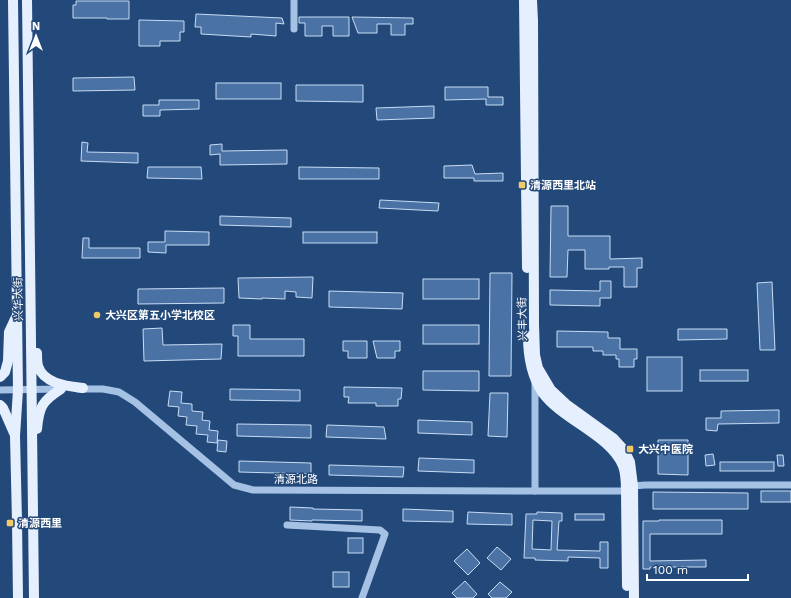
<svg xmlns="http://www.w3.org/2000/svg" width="791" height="598" font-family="'Work Sans','Noto Sans SC',sans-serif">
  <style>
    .building { fill: #4b72a4; stroke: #c8dcf4; fill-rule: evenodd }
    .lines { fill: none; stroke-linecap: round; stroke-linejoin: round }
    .minor { stroke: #a5c2e5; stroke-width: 7 }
    .major { stroke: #e6effd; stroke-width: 10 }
    .poi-dot { fill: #f0c968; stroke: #23497b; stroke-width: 1.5 }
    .labels { text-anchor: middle; stroke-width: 3; stroke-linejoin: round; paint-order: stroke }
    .poi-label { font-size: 11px; font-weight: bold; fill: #fff; stroke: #23497b; text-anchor: start }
    .street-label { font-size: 11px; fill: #fff; stroke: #23497b }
  </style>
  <rect width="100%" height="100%" fill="#23497b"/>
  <g class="building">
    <path d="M76 1H129V19H107V18H73V5H76Z"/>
    <path d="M196 14 282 18 284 24 276 23V36L251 34V37L201 34V27H195Z"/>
    <path d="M299 17H349V36H333V26H322V36H305V23H299Z"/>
    <path d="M352 17 413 18V24H405V35H391V24H377V33H358Z"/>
    <path d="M139 20 184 21V32H180V41H160V46H139Z"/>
    <path d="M134 77 135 90 73 91V78Z"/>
    <rect x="216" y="83" width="65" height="16"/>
    <path d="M296 85H363V102L296 101Z"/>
    <path d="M445 87H488V97H503V105H486V99L445 100Z"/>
    <path d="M159 100H199V109L160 110V116H143V105H159Z"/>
    <path d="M434 106V118L377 120 376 108Z"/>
    <path d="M82 142 88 143 87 152 138 153V163L81 161Z"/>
    <path d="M222 144V151L287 150V164L220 165V154L210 155V145Z"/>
    <path d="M472 165 475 174 503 173V181H474V178H444V166Z"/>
    <path d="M148 167H201L202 179 147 178Z"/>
    <path d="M299 167 379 168V179H299Z"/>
    <path d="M380 200 439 203 438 211 379 208Z"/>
    <path d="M551 206H568V236H610V259L642 258V268H637V287H624V267H609V269H585V250H568L567 277H550Z"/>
    <path d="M220 216 291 218V227L220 225Z"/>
    <path d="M165 231 209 232V245H166V253L148 252V242H165Z"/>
    <rect x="303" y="232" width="74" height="11"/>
    <path d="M83 238H89V248H140V258H82Z"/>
    <path d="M490 273H512L511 376H489Z"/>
    <path d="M313 277 312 298 296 297V292L285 291V299L262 298V299L239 298 238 278Z"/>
    <rect x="423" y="279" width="56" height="20"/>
    <path d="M600 281H611V298H600V306L550 305V290L600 291Z"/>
    <path d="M772 282 775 350H760L757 283Z"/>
    <path d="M224 288V303L138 304V289Z"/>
    <path d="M329 291 403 293 402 309 329 307Z"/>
    <path d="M233 325H250V339H304V356H238V336H233Z"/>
    <rect x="423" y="325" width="56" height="19"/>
    <path d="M162 328 163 345 222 344 221 359 144 361 143 329Z"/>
    <path d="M678 329H727V339L678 340Z"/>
    <path d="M557 331 608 332V338H620V349H637V359H634V367H619V359H616V355H603V351H593V347H557Z"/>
    <path d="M343 341H367V358H348V351H343Z"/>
    <path d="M373 341H400V351H395V358H377Z"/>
    <rect x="647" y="357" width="35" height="34"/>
    <rect x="700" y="370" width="48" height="11"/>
    <path d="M423 371H479V391L423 390Z"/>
    <path d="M344 387 402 388 401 399H398V406H376V403H348L349 397H344Z"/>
    <path d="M230 389 300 390V401L230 400Z"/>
    <path d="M170 391 182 392 181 403 192 404V411L203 412 202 420 210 421 209 430 218 431 217 443 207 442 208 435 196 434 197 426 186 425 187 417 178 416 179 407 168 406Z"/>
    <path d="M490 393H508L507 437 488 436Z"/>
    <path d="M779 410V423L718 424 717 431 706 430V418H721V411Z"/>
    <path d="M418 420 472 422V435L418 433Z"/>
    <path d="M237 424 311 425V438L237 436Z"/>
    <path d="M327 425 384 427 386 439 326 437Z"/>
    <path d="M218 440 227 441 226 452 217 451Z"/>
    <path d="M658 440H688V475L658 474Z"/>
    <path d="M713 454 715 465 706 466 705 455Z"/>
    <path d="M777 455H783L784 466H778Z"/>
    <path d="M419 458 474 460V473L418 471Z"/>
    <path d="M239 461 311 463V474L239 472Z"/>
    <rect x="720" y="462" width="54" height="9"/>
    <path d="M329 465 404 467 403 477 329 475Z"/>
    <rect x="761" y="491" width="30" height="11"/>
    <path d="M653 492 748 493V509H653Z"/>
    <path d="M290 507 313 508V509L362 510V521L312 520V521L290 520Z"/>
    <path d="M403 509 453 511V522L403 521Z"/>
    <path d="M468 512 512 514V525L467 524Z"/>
    <path d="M537 512 562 513V521H559L557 550 600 551V542H608V568H600V558L568 557V561L535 560V558H524L526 514H537ZM533 520 552 521 551 550 532 549Z"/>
    <rect x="575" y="514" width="29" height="6"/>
    <path d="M659 520H722V534H650V561L706 560V567H650V569H643V521H659Z"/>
    <rect x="348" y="538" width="15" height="15"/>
    <path d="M497 547 511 559 501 570 487 558Z"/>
    <path d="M467 549 480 563 468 575 454 561Z"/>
    <rect x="333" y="572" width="16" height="15"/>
    <path d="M465 581 477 594 473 598H457L452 593Z"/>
    <path d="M500 582 512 592 506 598H492L488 594Z"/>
  </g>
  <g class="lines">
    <g class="minor">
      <path d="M294 0V29"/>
      <path d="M535 382V491"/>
      <path d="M78 389H103L119 392 135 402 234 485 253 490 535 491H626L633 486 645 485H791"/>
      <path d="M0 390 60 389"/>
      <path d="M287 525 380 530 385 534 362 598"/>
    </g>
    <g class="major">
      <path d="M13 0 18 390 15 436 17 521 18 598"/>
      <path d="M27 0 34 598"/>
      <path d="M524 0 527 268"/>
      <path d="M532 0 533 21 534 325 535 355 538 368 551 390 566 404 613 438 624 450 630 462 633 486 634 598"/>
      <path d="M528 336C528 356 531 375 542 392 562 420 611 435 623 466 626 474 626 483 626 491L627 586"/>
      <path d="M37 353C37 357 37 362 38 366 44 384 67 386 83 388"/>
      <path d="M0 377 5 372 8 361 9 332 15 319"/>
      <path d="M0 405 3 408 14 433"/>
      <path d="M37 429C39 407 42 401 61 389"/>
    </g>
  </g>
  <g class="poi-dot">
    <rect x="518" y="181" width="8" height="8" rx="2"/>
    <circle cx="97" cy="315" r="4"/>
    <rect x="626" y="445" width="8" height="8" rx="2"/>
    <rect x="6" y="519" width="8" height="8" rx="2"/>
  </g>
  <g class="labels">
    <g class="poi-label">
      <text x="530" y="189">清源西里北站</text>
      <text x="105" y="319">大兴区第五小学北校区</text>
      <text x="638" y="453">大兴中医院</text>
      <text x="18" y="527">清源西里</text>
    </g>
    <g class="street-label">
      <text transform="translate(18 299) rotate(-91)" y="4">兴华大街</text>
      <text transform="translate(522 319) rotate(-91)" y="4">兴丰大街</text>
      <text x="296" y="483">清源北路</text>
    </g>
  </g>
  <g transform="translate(36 36)" stroke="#23497b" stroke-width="3" paint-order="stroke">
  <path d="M0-3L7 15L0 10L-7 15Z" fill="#ffffff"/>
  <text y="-6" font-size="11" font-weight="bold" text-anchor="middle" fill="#ffffff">N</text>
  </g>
  <path d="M647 574v6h101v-6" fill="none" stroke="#ffffff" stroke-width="2"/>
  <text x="653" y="574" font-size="12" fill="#ffffff" stroke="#23497b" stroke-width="3" paint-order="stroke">100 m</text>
</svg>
